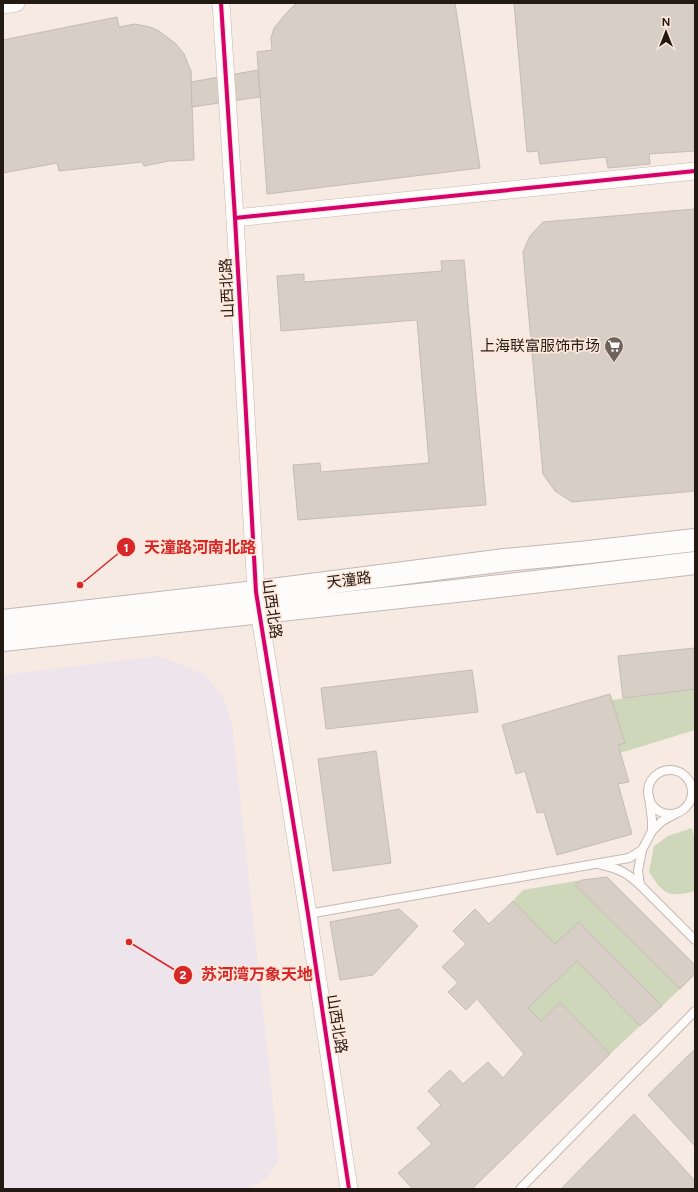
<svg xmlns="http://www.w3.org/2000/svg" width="698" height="1192" font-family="Figtree,'Noto Sans SC',sans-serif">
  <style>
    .commercial { fill: #eee4ec }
    .green { fill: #cfd7ba }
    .building { fill: #d7cec6; stroke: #c4bcb5 }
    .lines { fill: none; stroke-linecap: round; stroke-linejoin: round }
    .lane-casing { stroke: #c3b8b3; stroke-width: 10 }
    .street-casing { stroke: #c3b8b3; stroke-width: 18 }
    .secondary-casing { stroke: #c3b8b3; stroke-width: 24 }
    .lane { stroke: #fefcfb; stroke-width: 8 }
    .street { stroke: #fefcfb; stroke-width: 17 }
    .secondary { stroke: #fefcfb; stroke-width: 22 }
    .cycleway-casing { stroke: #fee8db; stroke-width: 6 }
    .cycleway { stroke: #d6006c; stroke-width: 4 }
    .labels { text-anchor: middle; stroke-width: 3.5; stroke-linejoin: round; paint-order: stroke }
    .street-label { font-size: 15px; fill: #231a14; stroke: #fee8db }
    .poi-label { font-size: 15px; fill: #231a14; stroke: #fee8db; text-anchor: end }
    .leader { fill: none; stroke: #d62828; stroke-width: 1.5 }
    .callout-dot { fill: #d62828; stroke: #fee8db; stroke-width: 1.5 }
    .mark-label { font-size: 12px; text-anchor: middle; font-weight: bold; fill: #fff }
    .callout-label { font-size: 16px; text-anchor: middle; font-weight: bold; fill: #d62828; stroke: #fee8db; stroke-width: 3.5; stroke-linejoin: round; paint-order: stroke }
  </style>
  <rect width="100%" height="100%" fill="#f6eae3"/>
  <path class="commercial" d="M158 656 204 674 223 697 232 724 279 1160 267 1178 248 1189H3V675Z"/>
  <g class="green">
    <path d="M695 689V730L620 753 618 745 625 743 612 700Z"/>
    <path d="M692 828 695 840V891C668 898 664 895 649 872L654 846 668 836Z"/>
    <path d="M582 880 575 885 680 989 662 1006 579 922 555 944 513 901 523 890Z"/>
    <path d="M577 961 640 1026 610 1054 560 1002 541 1021 528 1008Z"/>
  </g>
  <g class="building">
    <path d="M297 3H455L480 168 267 194 257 52 272 50 271 38 274 28 289 10Z"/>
    <path d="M514 3H695V151L649 154 650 164 608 168 606 157 540 164 538 151 527 152Z"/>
    <path d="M117 17 119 27 135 24 150 27 159 31 176 44 184 54 191 71 194 160 169 161 144 166 142 162 59 171 57 163 3 173V40Z"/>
    <path d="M258 70 260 97 192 107 191 82Z"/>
    <path d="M695 209V491L572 502 555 491 543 474 523 252 530 236 543 222Z"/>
    <path d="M464 260 486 505 298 520 293 465 320 463 321 472 429 463 417 320 281 331 277 276 304 274V282L442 271 441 261Z"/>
    <path d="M695 648V689L623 698 618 656Z"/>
    <path d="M472 670 478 712 326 729 321 688Z"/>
    <path d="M610 694 625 743 618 745 629 782 618 784 632 834 557 855 544 812 537 813 525 771 516 774 502 725Z"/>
    <path d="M376 751 391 863 333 871 318 759Z"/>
    <path d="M607 877 695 965V974L680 989 575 885 582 880Z"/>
    <path d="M513 901 555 944 579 922 662 1006 640 1026 577 961 528 1008 541 1021 560 1002 610 1054 472 1189H413L398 1173 432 1144 417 1128 441 1105 428 1091 450 1070 463 1084 488 1062 503 1078 524 1054 477 999 466 1010 448 992 458 983 442 967 466 944 453 931 475 909 489 924Z"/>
    <path d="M399 909 418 926 373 975 340 980 330 922Z"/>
    <path d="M695 1049V1146L648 1095Z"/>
    <path d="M634 1114 695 1181V1189H561Z"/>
  </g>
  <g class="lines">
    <g class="lane-casing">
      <g id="lane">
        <circle cx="670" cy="792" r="22"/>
        <path d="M652 831 662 821 675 814"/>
        <path d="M642 850 638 871 640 885 695 940"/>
        <path d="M602 865C620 869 627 873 640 885"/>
        <path d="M308 914 629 858 642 850 652 831V820L649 796"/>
        <path d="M520 1189 695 1011"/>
      </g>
    </g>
    <g class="street-casing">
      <g id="street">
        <path d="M221 3 235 218 256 592 308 914 349 1189"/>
        <path d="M3 5 16 3"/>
        <path d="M235 218 695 171"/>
      </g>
    </g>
    <g class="secondary-casing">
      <g id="secondary">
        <path d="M3 621 256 592 505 560 580 553 695 540"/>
        <path d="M3 640 474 589 695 563"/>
      </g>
    </g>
    <use href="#lane" class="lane"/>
    <use href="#street" class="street"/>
    <use href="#secondary" class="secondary"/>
    <g class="cycleway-casing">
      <g id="cycleway">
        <path d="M221 3 235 218 256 592 308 914 349 1189"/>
        <path d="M235 218 695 171"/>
      </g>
    </g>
    <use href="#cycleway" class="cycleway"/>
  </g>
  <defs>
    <g id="supermarket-pin" transform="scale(1)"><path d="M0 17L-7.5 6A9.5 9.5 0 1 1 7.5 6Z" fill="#6d635c" stroke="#fee8db"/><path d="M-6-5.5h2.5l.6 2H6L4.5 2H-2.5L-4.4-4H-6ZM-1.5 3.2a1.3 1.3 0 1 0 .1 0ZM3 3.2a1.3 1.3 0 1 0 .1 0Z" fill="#fff"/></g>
  </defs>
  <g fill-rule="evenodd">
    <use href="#supermarket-pin" x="614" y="346"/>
  </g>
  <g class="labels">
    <g class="street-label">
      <text transform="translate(227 288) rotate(-93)" y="5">山西北路</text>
      <text transform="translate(349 580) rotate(-7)" y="5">天潼路</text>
      <text transform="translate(272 609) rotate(82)" y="5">山西北路</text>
      <text transform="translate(337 1024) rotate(81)" y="5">山西北路</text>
    </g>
    <g class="poi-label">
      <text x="600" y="351">上海联富服饰市场</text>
    </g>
  </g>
  <path class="leader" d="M80 585L126 547M129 942L183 975"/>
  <g class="callout-dot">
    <circle cx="80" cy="585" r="4"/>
    <circle cx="129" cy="942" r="4"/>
    <circle cx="126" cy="547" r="10"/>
    <circle cx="183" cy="975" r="10"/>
  </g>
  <g class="mark-label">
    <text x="126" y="552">1</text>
    <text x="183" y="979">2</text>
  </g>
  <g class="callout-label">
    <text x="200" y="553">天潼路河南北路</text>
    <text x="257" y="980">苏河湾万象天地</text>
  </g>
  <rect width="698" height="1192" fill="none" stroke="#231a14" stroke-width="8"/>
  <g transform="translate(666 32)" stroke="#fee8db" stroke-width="3" paint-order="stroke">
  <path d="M0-3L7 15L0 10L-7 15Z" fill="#231a14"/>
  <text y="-6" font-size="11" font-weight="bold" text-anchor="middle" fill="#231a14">N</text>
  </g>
</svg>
